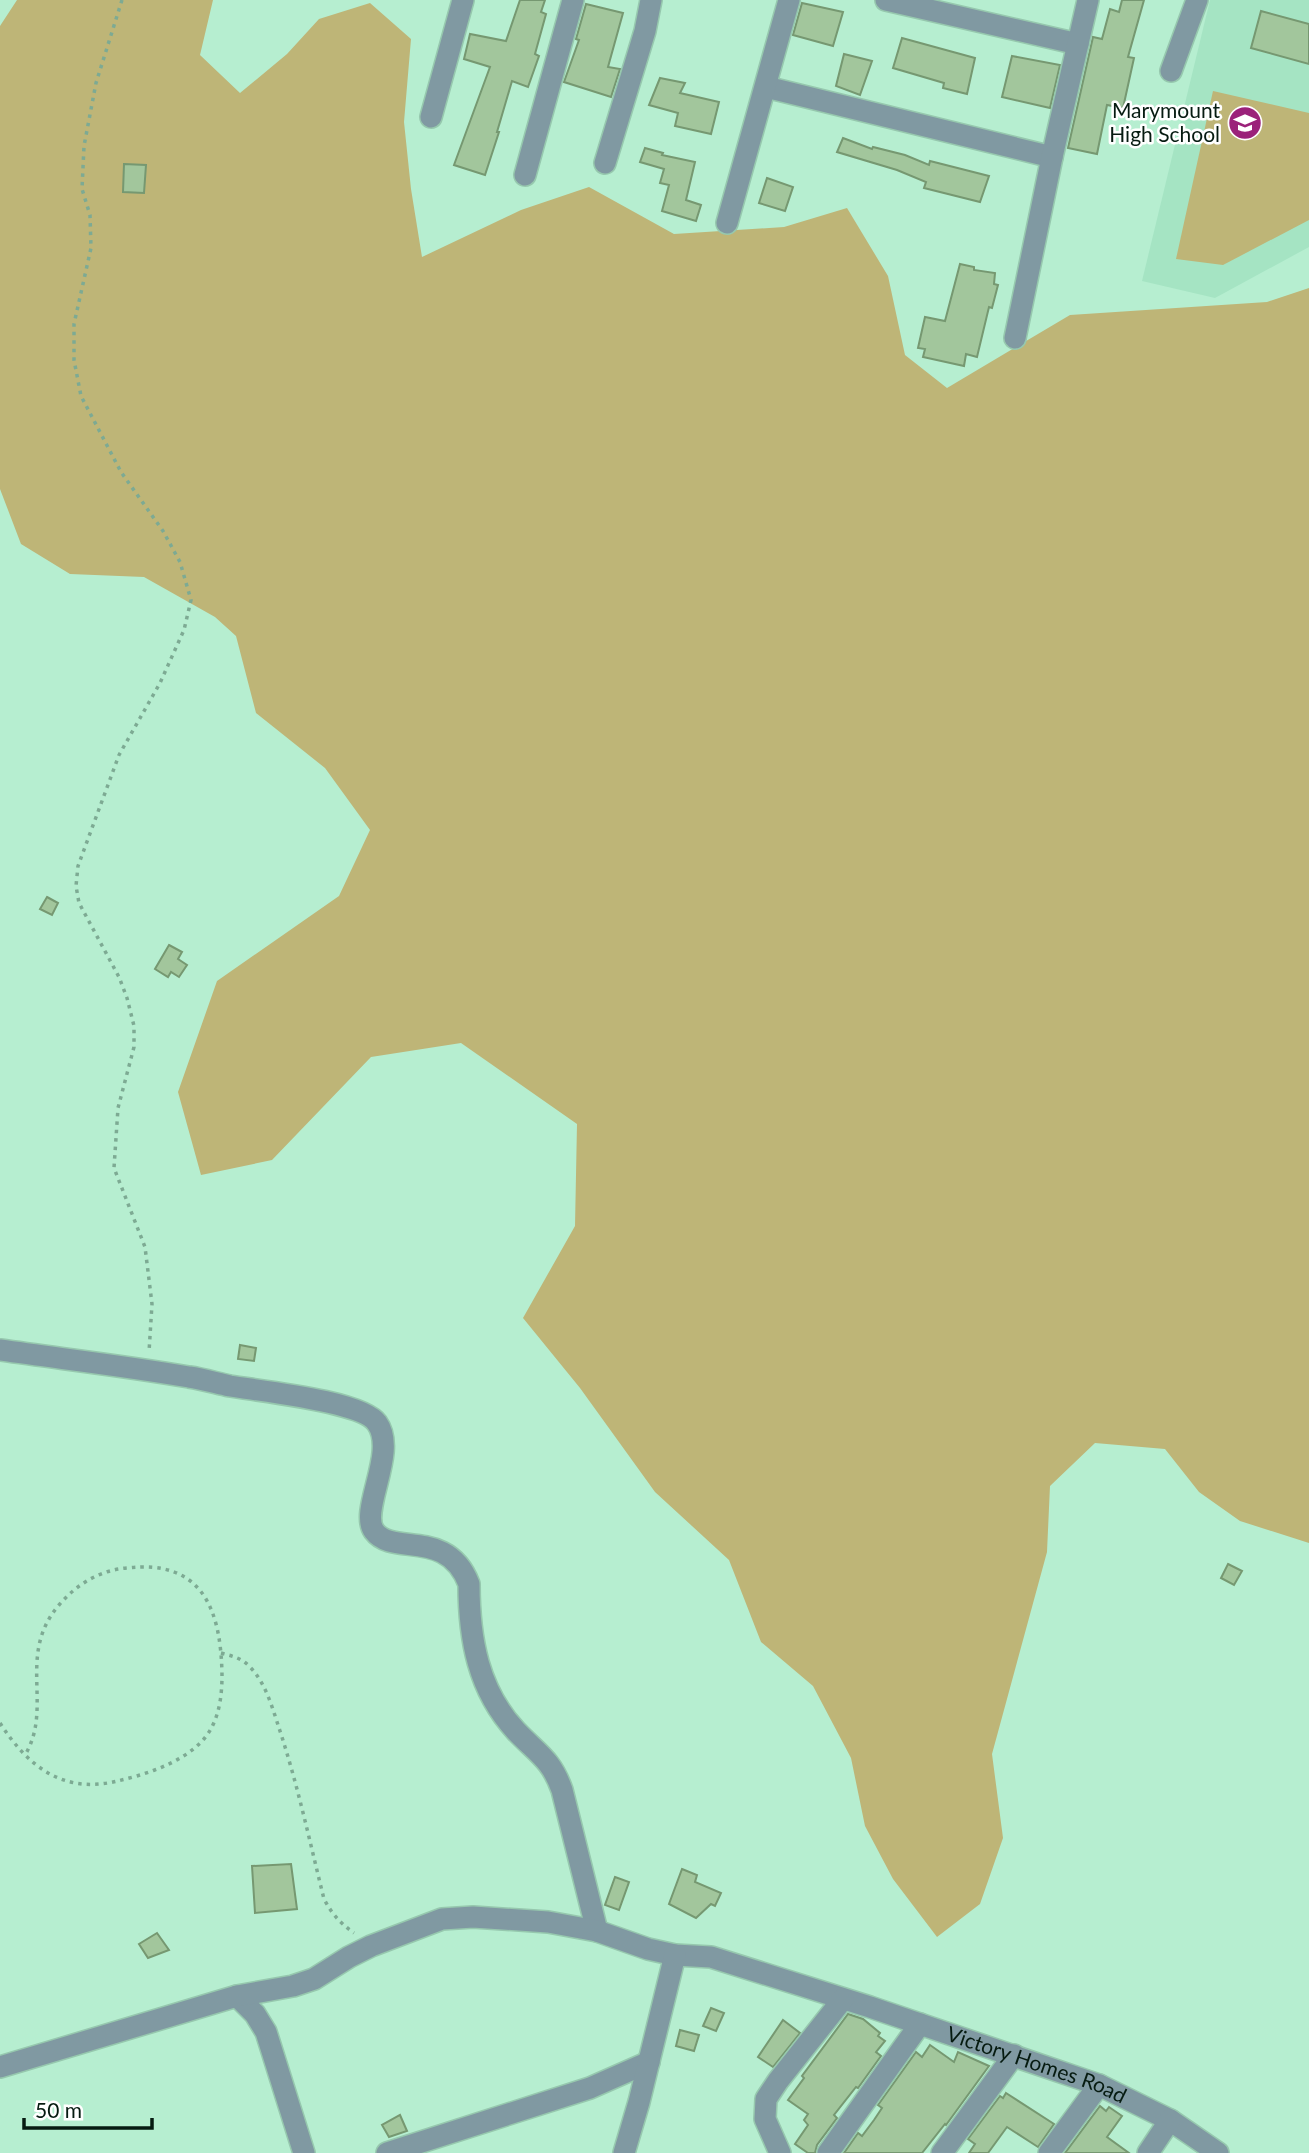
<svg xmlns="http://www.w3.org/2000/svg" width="1309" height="2153" font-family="Lato,sans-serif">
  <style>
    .built { fill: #a5e4c3 }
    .green { fill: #beb577 }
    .building { fill: #a2c69c; stroke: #769871; stroke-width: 2 }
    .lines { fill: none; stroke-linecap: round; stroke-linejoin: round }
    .minor-casing { stroke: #96c8ae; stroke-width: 24 }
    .path { stroke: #7daa93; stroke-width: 3.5; stroke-dasharray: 3.5 5; stroke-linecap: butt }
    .minor { stroke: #8099a2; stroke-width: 21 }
    .labels { text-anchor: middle; stroke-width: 5; stroke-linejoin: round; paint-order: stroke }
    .poi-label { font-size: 21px; fill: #061b11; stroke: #fff; text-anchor: end }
    .street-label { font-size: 21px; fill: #061b11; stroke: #fff }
  </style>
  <rect width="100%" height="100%" fill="#b6eed0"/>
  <path class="built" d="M1210 0H1309V247L1215 298 1142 281Z"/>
  <g class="green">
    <path d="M17 0H213L200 55 240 93 287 54 319 19 370 3 411 39 404 122 411 189 422 257 521 210 589 187 674 234 784 227 847 208 888 276 905 355 947 388 1070 315 1267 302 1309 288V1543L1240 1521 1199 1492 1165 1449 1095 1443 1050 1486 1047 1552 992 1754 1003 1838 980 1904 937 1937 893 1879 865 1826 851 1758 813 1686 761 1642 729 1560 655 1492 580 1388 523 1318 575 1226 577 1124 461 1043 371 1057 272 1160 201 1175 178 1092 217 981 339 896 370 830 325 768 256 713 236 636 215 617 144 577 70 574 21 544 0 489V26Z"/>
    <path d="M1213 91 1309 113V220L1223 265 1176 259Z"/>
  </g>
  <g class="building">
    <path d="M520 0H545L541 12 546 14 535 54 539 56 528 87 512 81 497 132H499L485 175 454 165 490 67 464 59 470 34 506 41Z"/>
    <path d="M1122 0H1144L1128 57 1134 58 1123 108 1107 105 1097 154 1068 148 1093 37 1102 39 1110 9 1119 12Z"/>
    <path d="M802 3 843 12 833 46 793 35Z"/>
    <path d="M586 4 623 13 608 67 620 69 611 97 564 82 579 40 576 39Z"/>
    <path d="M1261 11 1309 24V64L1251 48Z"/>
    <path d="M902 38 975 58 967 94 943 88 944 83 893 68Z"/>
    <path d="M844 54 872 61 860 95 836 86Z"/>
    <path d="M1012 56 1060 65 1050 108 1002 97Z"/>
    <path d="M660 78 685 83 680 93 719 102 711 134 675 126 678 113 649 105Z"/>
    <path d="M843 138 872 149 873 147 905 155 929 165 930 161 989 176 980 202 924 188 926 182 897 170 837 152Z"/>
    <path d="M645 148 663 153 662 155 695 162 686 200 701 205 696 221 662 211 669 185 660 183 664 169 640 162Z"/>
    <path d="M124 164 146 165 144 193 123 192Z"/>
    <path d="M767 178 793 187 785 211 759 203Z"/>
    <path d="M960 264 974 267V270L995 273 994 284 998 285 992 308 989 307 977 357 966 354 964 366 923 357 925 349 918 348 925 317 945 321Z"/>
    <path d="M47 897 58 903 52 915 40 909Z"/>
    <path d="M169 945 182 952 178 959 187 965 179 977 171 972 168 977 155 969Z"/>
    <path d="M240 1345 256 1348 254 1361 238 1359Z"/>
    <path d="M1228 1564 1242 1571 1234 1585 1221 1578Z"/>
    <path d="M291 1864 297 1909 255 1913 252 1866Z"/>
    <path d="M682 1869 697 1875 695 1882 721 1893 715 1906 711 1904 696 1918 669 1904Z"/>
    <path d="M615 1877 629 1882 619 1910 605 1905Z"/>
    <path d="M157 1933 169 1950 148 1958 139 1944Z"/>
    <path d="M711 2008 724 2013 716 2031 703 2026Z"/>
    <path d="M848 2014 863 2019 880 2033 878 2036 885 2041 876 2052 881 2056 858 2088 856 2087 834 2115 837 2118 817 2145 815 2153H808L795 2144 808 2125 804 2120 808 2114 788 2100 804 2078 802 2076Z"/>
    <path d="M783 2020 800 2033 773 2067 758 2057Z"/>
    <path d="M680 2030 699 2035 694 2051 676 2046Z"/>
    <path d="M930 2045 954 2062 958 2052 989 2066 946 2125 945 2124 922 2153H844L858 2133 862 2136 874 2120 882 2108 878 2105 916 2052 922 2057Z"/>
    <path d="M1006 2093 1054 2124 1038 2147 1007 2127 988 2153H969L975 2144 968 2139 1000 2096 1003 2098Z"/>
    <path d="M1100 2106 1106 2111 1109 2107 1122 2116 1107 2137 1129 2153H1065Z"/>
    <path d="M400 2115 407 2131 389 2137 382 2125Z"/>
  </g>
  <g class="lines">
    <g class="minor-casing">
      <g id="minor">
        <path d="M886 0 1078 44"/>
        <path d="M1171 71 1197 0"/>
        <path d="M766 87 1052 157"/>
        <path d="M431 117 463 0"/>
        <path d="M605 163 645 31 651 0"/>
        <path d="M525 175 573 0"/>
        <path d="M727 223 789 0"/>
        <path d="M1015 338 1052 157 1088 0"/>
        <path d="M0 1350C63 1359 126 1366 189 1377 203 1379 216 1383 230 1386 259 1391 362 1401 377 1423 398 1452 359 1510 374 1531 393 1557 447 1527 469 1584 469 1639 478 1690 516 1731 538 1754 551 1759 562 1790L597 1931"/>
        <path d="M237 1996 255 2014 266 2032 304 2153"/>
        <path id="s1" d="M0 2067 237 1996 293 1986 314 1979 349 1957 371 1946 442 1919 473 1917 548 1922 597 1931 648 1949 675 1955 711 1957 870 2007 1099 2085 1170 2120 1218 2153"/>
        <path d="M387 2153 590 2088 649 2062"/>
        <path d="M624 2153 639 2102 675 1955"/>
        <path d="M780 2153 765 2119 766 2099 778 2081 843 1999"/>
        <path d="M828 2153 920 2024"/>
        <path d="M942 2153 1014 2055"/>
        <path d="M1049 2153 1099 2085"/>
        <path d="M1148 2153 1170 2120"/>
      </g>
    </g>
    <g class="path">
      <path d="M122 0 96 83 84 146 82 189 90 215 91 248 74 324V360L81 396 121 472 163 531 180 562 191 600 184 630 160 683 119 755 78 866 76 886 79 903 119 977 127 998 134 1026V1047L118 1108 114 1168 145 1247 152 1304 149 1352"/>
      <path d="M221 1653C232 1656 242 1658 250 1667 266 1683 273 1710 280 1731 298 1786 310 1843 324 1899 332 1914 340 1923 354 1933"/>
      <path d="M0 1723C27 1765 61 1793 113 1782 144 1775 181 1764 203 1740 219 1722 222 1697 222 1675 221 1609 202 1559 127 1568 100 1570 77 1584 59 1605 16 1655 54 1707 25 1755"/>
    </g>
    <use href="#minor" class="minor"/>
  </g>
  <defs>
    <g id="school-disc" transform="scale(1.75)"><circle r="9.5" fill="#9b217a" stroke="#fff"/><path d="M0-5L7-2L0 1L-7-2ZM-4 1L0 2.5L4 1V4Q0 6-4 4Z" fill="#fff"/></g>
  </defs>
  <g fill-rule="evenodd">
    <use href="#school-disc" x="1245" y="123"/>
  </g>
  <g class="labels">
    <g class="poi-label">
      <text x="1220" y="118">Marymount<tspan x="1220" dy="24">High School</tspan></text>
    </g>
    <g class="street-label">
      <text dy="7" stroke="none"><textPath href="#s1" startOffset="1085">Victory Homes Road</textPath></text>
    </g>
  </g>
  <path d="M24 2118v10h128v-10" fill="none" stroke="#061b11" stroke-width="3.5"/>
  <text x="35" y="2118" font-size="21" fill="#061b11" stroke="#ffffff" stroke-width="5" paint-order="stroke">50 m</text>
</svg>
